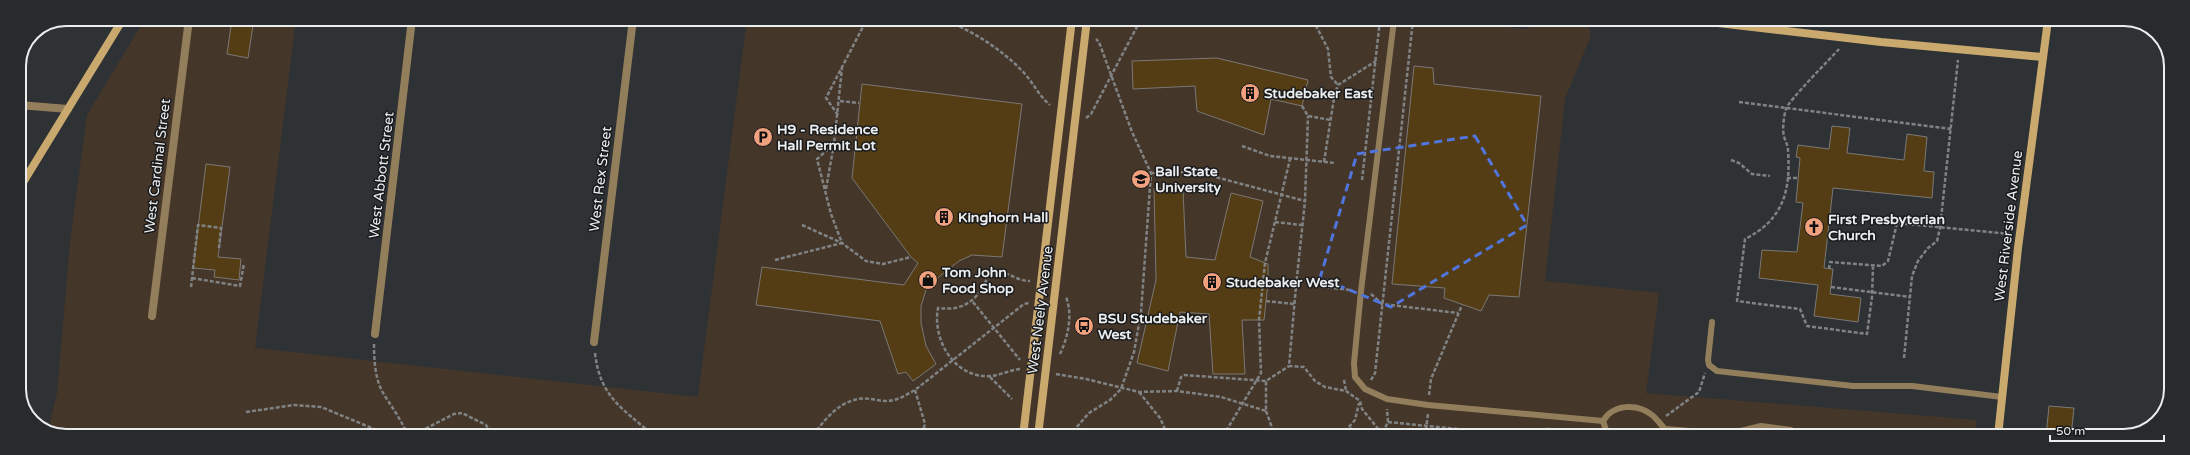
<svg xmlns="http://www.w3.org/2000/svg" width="2190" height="455" font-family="'Varela Round',sans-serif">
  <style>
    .education { fill: #45362a }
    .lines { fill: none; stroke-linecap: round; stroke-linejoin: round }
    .stream { stroke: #495d71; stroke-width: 4.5 }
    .building { fill: #543d14; stroke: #7a7875 }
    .path { stroke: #808384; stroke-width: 2.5; stroke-dasharray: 4 2; stroke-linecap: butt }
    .lane { stroke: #937e5b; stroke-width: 6 }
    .street { stroke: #937e5b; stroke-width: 8 }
    .secondary { stroke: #caa96f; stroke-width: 8 }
    .marked { fill: none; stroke: #5076de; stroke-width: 3; stroke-dasharray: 8 5; stroke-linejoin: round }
    .labels { text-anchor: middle; stroke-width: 3; stroke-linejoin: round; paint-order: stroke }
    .poi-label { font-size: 14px; font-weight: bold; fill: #ebedee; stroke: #18191b; text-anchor: start }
    .street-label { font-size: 14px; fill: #ebedee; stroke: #18191b }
    .rim { fill: none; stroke: #ebedee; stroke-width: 2 }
  </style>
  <rect width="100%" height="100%" fill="#2f3234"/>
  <path class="education" d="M145 19H296L255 348 698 397 747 19 1463 20 1474 23 1523 29 1542 24 1589 27 1591 35 1565 99 1545 281 1659 293 1646 393 1977 420 1974 436 57 435 48 430 57 394 70 242 87 115Z"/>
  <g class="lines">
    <path class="stream" d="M1280 436H1290"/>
  </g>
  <g class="building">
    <path d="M232 19H254L248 58 227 54Z"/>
    <path d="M1217 58 1308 80 1302 106 1271 99 1264 135 1197 111 1195 86 1133 89 1132 61Z"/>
    <path d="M1414 66 1433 68 1434 84 1541 96 1519 297 1489 295 1481 311 1444 298 1445 288 1392 284Z"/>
    <path d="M862 84 1022 104 1002 257 972 255 959 261 940 276 926 290 921 306V323L926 346 936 364 913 381 906 372 898 374 880 321 756 305 762 267 904 285 918 263 911 257 852 178Z"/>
    <path d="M1832 126 1850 128 1847 153 1904 160 1907 134 1927 137 1924 171 1934 172 1932 198 1833 188 1824 268 1833 269 1830 294 1861 298 1858 322 1814 316 1818 285 1759 278 1762 250 1797 252 1803 203 1796 202 1800 158 1796 157 1798 145 1829 149Z"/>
    <path d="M206 164 230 167 218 257 241 259 239 280 214 277 215 270 193 268Z"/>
    <path d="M1154 188 1183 190 1186 257 1215 260 1231 193 1263 201 1250 257 1268 264V283L1264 320H1242L1245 374H1213L1209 314 1180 312 1168 371 1137 363 1156 280Z"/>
    <path d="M2049 406 2074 408 2071 436H2046Z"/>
  </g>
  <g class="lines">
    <g class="path">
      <path d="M943 19C974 32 1002 49 1025 74 1034 84 1039 96 1050 105"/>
      <path d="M1313 20 1328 49 1331 77 1338 85"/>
      <path d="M1826 22V20"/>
      <path d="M1839 49C1830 59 1789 100 1786 109 1784 115 1782 130 1784 136 1785 141 1788 145 1788 150 1791 191 1783 220 1745 239L1737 301 1800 309 1807 326 1867 334 1872 297 1873 267"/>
      <path d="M840 101 859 103"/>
      <path d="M1739 102 1951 129"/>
      <path d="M1302 106 1308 116 1331 120"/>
      <path d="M838 115 826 98 867 19"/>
      <path d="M1086 118 1091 114 1141 19"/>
      <path d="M1242 146 1270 156 1335 163"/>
      <path d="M1731 160 1739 163 1752 174 1770 176"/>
      <path d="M1324 162 1334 98 1338 85 1376 61"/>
      <path d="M1151 173 1197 172 1305 201"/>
      <path d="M1787 178H1798"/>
      <path d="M1362 180 1380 20"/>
      <path d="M826 189 834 144 842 68"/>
      <path d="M1275 222 1302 225"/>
      <path d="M802 225 842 243 866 261 883 264 911 257"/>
      <path d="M775 260 842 243 831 214 817 159 834 144"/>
      <path d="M1829 269 1830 262 1882 266 1888 261 1897 223 2010 234"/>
      <path d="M192 278 240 286 244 263"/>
      <path d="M1268 283 1296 286 1289 366 1304 367 1315 381 1325 387 1346 391 1360 401 1362 409 1384 436"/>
      <path d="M1296 286 1305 201 1308 116"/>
      <path d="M191 287 198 225 221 228 219 248"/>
      <path d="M1322 287 1351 290"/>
      <path d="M1831 287 1910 297"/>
      <path d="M1371 294 1382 304 1458 313"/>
      <path d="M1266 301 1294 304"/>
      <path d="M973 302 1020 360"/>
      <path d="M374 344C374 360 375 377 382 391 390 405 400 417 406 432"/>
      <path d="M595 353C600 397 622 408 653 435"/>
      <path d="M1060 354C1068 337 1073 315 1066 297"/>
      <path d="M1904 358 1912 276 1918 261 1928 248 1937 241 1940 228 1958 60"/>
      <path d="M1020 369C1010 370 1001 375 991 376 954 379 932 339 938 308 967 312 982 296 990 270 1005 269 1015 281 1030 281"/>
      <path d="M1056 374 1086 379 1139 392 1177 391 1221 397 1266 411V381L1289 366"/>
      <path d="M990 377 1012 399"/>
      <path d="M1344 380 1346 391"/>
      <path d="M1371 380 1375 373 1413 20"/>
      <path d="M915 390 925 424 922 435"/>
      <path d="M1177 391 1181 377 1184 375 1266 381"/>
      <path d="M1139 392 1160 418 1168 436"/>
      <path d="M1429 395 1431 379 1462 305"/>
      <path d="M1266 411 1275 436"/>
      <path d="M246 412 294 405 321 407 379 431 417 433 454 414 462 413 486 425 492 435"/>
      <path d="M1666 416 1699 392 1705 373"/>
      <path d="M1388 422 1527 436"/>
      <path d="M1350 428 1363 436"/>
      <path d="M813 435C825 420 837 403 858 399 867 397 877 401 886 401 897 401 906 395 915 390L1024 304 1029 303"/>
      <path d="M1069 436 1089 413 1110 400 1121 389 1134 352 1141 313 1151 173 1132 132 1099 42 1096 39"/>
      <path d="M1223 436 1261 373 1259 320 1265 263 1290 159"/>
      <path d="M1341 436 1355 420 1359 403"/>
      <path d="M1378 436 1382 434 1388 422 1387 409"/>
      <path d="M1425 436 1428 414"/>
      <path d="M1545 436 1548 434 1549 426"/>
    </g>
    <g class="lane">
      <path d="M1394 20 1361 291 1354 363 1355 377 1365 389 1387 399 1428 405 1603 421"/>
      <path d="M1712 322 1708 360 1709 365 1717 371 1853 386H1912L2002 397"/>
      <path d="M161 435 183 433 218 435"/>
      <path d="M1612 436 1606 430 1603 421C1613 404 1637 403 1652 415 1657 419 1661 425 1665 429"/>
      <path d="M1652 436 1665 429 1728 434 1761 426 1791 430 1800 436"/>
    </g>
    <g class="street">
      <path d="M19 105 68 109"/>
      <path d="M152 316 189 19"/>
      <path d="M375 334 412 19"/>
      <path d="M594 342 633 19"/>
    </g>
    <g class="secondary">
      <path d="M1692 20 1881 42 2042 57"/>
      <path d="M19 189 123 19"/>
      <path d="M1023 436 1072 19"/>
      <path d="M1038 436 1087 19"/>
      <path d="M1998 436 2018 248 2048 20"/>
    </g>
  </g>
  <path class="marked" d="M1475 136 1527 225 1391 307 1320 278 1357 154Z"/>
  <defs>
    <g id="building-disc" transform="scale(1)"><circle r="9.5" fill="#f2a17e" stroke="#18191b"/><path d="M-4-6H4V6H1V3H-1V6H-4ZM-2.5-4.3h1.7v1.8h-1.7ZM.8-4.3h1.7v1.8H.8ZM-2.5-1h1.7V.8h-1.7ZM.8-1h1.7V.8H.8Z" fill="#111"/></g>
    <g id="parking-disc" transform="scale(1)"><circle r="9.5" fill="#f2a17e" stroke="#18191b"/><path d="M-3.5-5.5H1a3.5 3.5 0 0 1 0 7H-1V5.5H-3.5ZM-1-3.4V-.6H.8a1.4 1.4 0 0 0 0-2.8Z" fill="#111"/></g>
    <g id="university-disc" transform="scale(1)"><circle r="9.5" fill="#f2a17e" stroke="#18191b"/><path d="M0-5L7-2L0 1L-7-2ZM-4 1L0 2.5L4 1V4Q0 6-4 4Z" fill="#111"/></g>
    <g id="church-disc" transform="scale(1)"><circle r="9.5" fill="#f2a17e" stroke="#18191b"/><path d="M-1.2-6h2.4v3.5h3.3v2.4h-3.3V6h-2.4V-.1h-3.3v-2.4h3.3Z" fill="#111"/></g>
    <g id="shop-disc" transform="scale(1)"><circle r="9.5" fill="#f2a17e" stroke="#18191b"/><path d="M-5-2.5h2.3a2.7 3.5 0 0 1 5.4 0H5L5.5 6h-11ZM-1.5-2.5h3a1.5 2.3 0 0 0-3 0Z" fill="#111"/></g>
    <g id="bus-disc" transform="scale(1)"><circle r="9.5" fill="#f2a17e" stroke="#18191b"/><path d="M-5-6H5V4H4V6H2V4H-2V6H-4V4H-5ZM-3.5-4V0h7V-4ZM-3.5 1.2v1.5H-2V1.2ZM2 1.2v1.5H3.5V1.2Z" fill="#111"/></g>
  </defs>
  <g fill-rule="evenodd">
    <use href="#building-disc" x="1250" y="93"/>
    <use href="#parking-disc" x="763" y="137"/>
    <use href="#university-disc" x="1141" y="179"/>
    <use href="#building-disc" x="944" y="217"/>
    <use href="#church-disc" x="1814" y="227"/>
    <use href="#shop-disc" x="928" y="280"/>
    <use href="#building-disc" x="1212" y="282"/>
    <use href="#bus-disc" x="1084" y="326"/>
  </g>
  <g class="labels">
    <g class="poi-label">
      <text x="1264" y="98">Studebaker East</text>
      <text x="777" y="134">H9 - Residence<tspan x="777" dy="16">Hall Permit Lot</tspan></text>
      <text x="1155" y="176">Ball State<tspan x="1155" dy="16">University</tspan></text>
      <text x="958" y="222">Kinghorn Hall</text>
      <text x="1828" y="224">First Presbyterian<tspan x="1828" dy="16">Church</tspan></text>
      <text x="942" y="277">Tom John<tspan x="942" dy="16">Food Shop</tspan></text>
      <text x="1226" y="287">Studebaker West</text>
      <text x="1098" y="323">BSU Studebaker<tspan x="1098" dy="16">West</tspan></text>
    </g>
    <g class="street-label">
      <text transform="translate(157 166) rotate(-83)" y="5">West Cardinal Street</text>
      <text transform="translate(381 175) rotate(-83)" y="5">West Abbott Street</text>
      <text transform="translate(600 179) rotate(-83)" y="5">West Rex Street</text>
      <text transform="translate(2008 226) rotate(-83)" y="5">West Riverside Avenue</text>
      <text transform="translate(1040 310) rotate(-83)" y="5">West Neely Avenue</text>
    </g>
  </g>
  <path d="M0 0H2190V455H0ZM66 26H2124A40 40 0 0 1 2164 66V389A40 40 0 0 1 2124 429H66A40 40 0 0 1 26 389V66A40 40 0 0 1 66 26Z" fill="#292a2c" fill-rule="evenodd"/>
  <path class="rim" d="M66 26H2124A40 40 0 0 1 2164 66V389A40 40 0 0 1 2124 429H66A40 40 0 0 1 26 389V66A40 40 0 0 1 66 26Z"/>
  <path d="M2050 435v6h114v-6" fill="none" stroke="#ebedee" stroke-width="2"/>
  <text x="2056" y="435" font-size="12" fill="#ebedee" stroke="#18191b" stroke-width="3" paint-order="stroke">50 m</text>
</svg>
